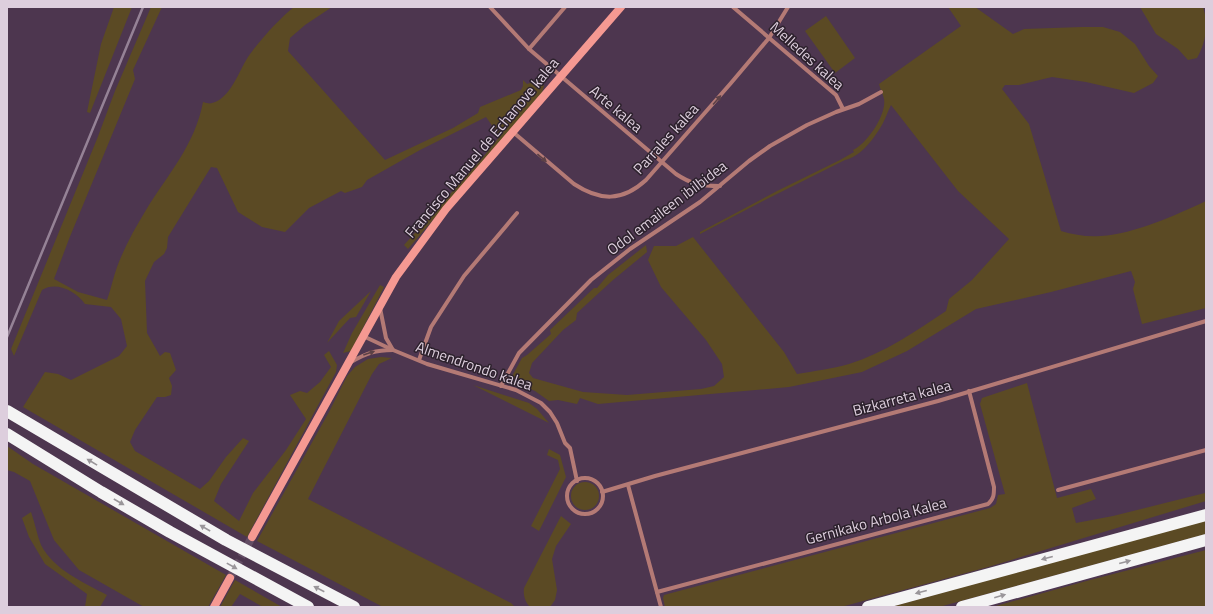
<svg xmlns="http://www.w3.org/2000/svg" width="1213" height="614" font-family="'Titillium Web',sans-serif">
  <style>
    .green { fill: #5b4a24 }
    .lines { fill: none; stroke-linecap: round; stroke-linejoin: round }
    .secondary-tunnel { stroke: #634d64; stroke-width: 8; stroke-dasharray: 8 4; stroke-linecap: butt }
    .street { stroke: #b47a75; stroke-width: 4 }
    .secondary { stroke: #f59992; stroke-width: 8 }
    .highway { stroke: #f4f4f4; stroke-width: 12 }
    .rail { stroke: #958296; stroke-width: 2.5 }
    .oneway { fill: #5c4146 }
    .oneway2 { fill: #9a969a }
    .labels { text-anchor: middle; stroke-width: 3; stroke-linejoin: round; paint-order: stroke }
    .street-label { font-size: 15px; fill: #ddcedd; stroke: #2d222d }
  </style>
  <rect width="100%" height="100%" fill="#4d364f"/>
  <g class="green">
    <path d="M114 7H132L90 113 87 112 101 44Z"/>
    <path d="M151 7H162L133 70 135 79 69 239 54 279 78 292 107 300C111 289 113 278 117 267 124 248 135 228 146 210 168 174 195 145 203 102 206 103 210 104 212 103 230 99 239 71 248 57 258 42 280 18 294 7H332L305 25 290 38 288 51 385 160 453 128 478 113 480 107 521 90 523 86V80L527 84 541 79 544 86 542 93 408 249 404 245 479 162 501 135 498 134 486 117 420 150 367 180 362 187 345 193 341 191 309 208 285 232 262 227 238 212 217 168 211 167 168 237 167 248 164 254 154 262 145 281 147 333 160 356 165 352 170 353 176 370 169 378 172 386 171 395 165 397H157L135 430 130 442 135 451 200 489 209 481 226 457 243 438 249 441 221 484 214 501 239 521 253 493 286 450 306 419 290 395 300 391 307 393 320 382 331 367 324 355 329 351 337 365 336 372 247 537 23 407 45 372 58 374 71 380 119 356 127 346 121 319 111 307 85 304C76 291 56 281 42 290L14 356 11 349 97 139 115 91Z"/>
    <path d="M948 7H975L1013 34 1024 29 1082 27H1103L1120 32 1135 44 1149 66 1158 76 1153 83 1134 93 1086 82 1052 77 1019 85H1005L1002 89 1029 124 1061 231C1074 235 1087 237 1101 236 1134 234 1176 215 1206 201V308L1142 324 1133 289 1135 282 1131 271 1051 292 976 309 907 351 862 372 789 387 598 404 580 398 577 404 558 400 549 401 535 391 511 381V378L522 358 527 355 551 334 550 330 594 288H597L608 275 646 245 647 252 613 280 577 313 576 320 563 330 532 363 529 373 533 378 583 392 627 395 701 389 714 386 724 377 722 364 706 340 661 287 648 260 654 246H676L693 237 784 352 797 374C814 371 832 369 849 364 884 353 915 332 946 311L949 299 972 280 1009 239 958 191 891 105C888 111 886 117 883 123 876 136 861 157 845 160L765 200 700 234V232L777 191 840 160 854 152 853 150C867 144 887 114 884 99 883 94 880 89 879 84L961 26Z"/>
    <path d="M1140 7H1203C1209 25 1206 42 1197 58L1188 60 1178 49 1156 34Z"/>
    <path d="M826 16 855 58 835 73 805 31Z"/>
    <path d="M380 285 384 287 351 351 343 353 352 333Z"/>
    <path d="M371 291 356 317 350 318 327 343 339 321Z"/>
    <path d="M381 357 392 358 379 364 372 374 308 499 511 603 515 607H383L257 541 329 412 347 376 355 367 368 359Z"/>
    <path d="M1027 383 1057 498 1091 489 1096 499 1072 508 1076 523 1113 516 1205 493 1206 489V501L988 567 841 607H665L663 598 664 595 990 508 996 504 998 495 1005 494 980 404 982 398Z"/>
    <path d="M473 385 529 403 537 409 549 423Z"/>
    <path d="M7 446 33 464 226 575 208 607H144L79 570 54 540 30 481 14 472 7 470Z"/>
    <path d="M549 449 560 455 566 477 539 531 531 526 560 469 558 460 547 455Z"/>
    <circle cx="585" cy="496" r="14"/>
    <path d="M31 512C35 523 37 535 41 545 54 570 83 582 107 595L100 607H85L87 594 45 564 29 537 22 518Z"/>
    <path d="M561 516 571 524 556 546 552 559 557 590 555 600 550 607H530C525 602 523 595 524 588Z"/>
    <path d="M1206 520V534L939 607H890Z"/>
    <path d="M1206 550V607H992L1090 580Z"/>
    <path d="M235 580 282 607H263L240 594 231 607H220Z"/>
  </g>
  <g class="lines">
    <path class="secondary-tunnel" d="M230 578 252 537"/>
    <g class="street">
      <path d="M490 7 529 49 676 174C691 184 701 186 720 186"/>
      <path d="M733 7 836 95 843 109"/>
      <path d="M529 49 565 7"/>
      <path d="M513 132 574 184C600 201 622 202 646 180L731 83 769 38 788 7"/>
      <path d="M363 336 393 350 427 364 516 390 541 403 550 412 557 423 565 443 570 448 577 481"/>
      <path d="M419 360 431 327 464 276 517 213"/>
      <path d="M351 362C367 353 375 350 393 350L386 338 380 308"/>
      <path d="M501 386 519 353 591 280 630 249 700 202 749 161 770 146 807 125 836 112 859 104 881 92"/>
      <circle cx="585" cy="496" r="18"/>
      <path d="M628 485 661 607"/>
      <path d="M1058 490 1206 450"/>
      <path d="M602 492 655 476 938 401 1206 321"/>
      <path d="M657 592 988 504C994 499 994 494 994 487L969 391"/>
    </g>
    <g class="secondary">
      <path d="M252 537 396 277 446 209 621 7"/>
      <path d="M214 607 230 578"/>
    </g>
    <g class="highway">
      <path d="M7 411 226 540 354 607"/>
      <path d="M7 434 101 492 170 532 308 607"/>
      <path d="M868 607 1206 515"/>
      <path d="M962 607 1206 540"/>
    </g>
    <path class="rail" d="M7 337 143 7"/>
  </g>
  <defs><path id="oneway-solid" d="M-6-.8H1V-3.2L6.5 0L1 3.2V.8H-6Z"/></defs>
  <g class="oneway">
    <use href="#oneway-solid" transform="translate(717 100) rotate(-49)"/>
    <use href="#oneway-solid" transform="translate(542 158) rotate(40)"/>
    <use href="#oneway-solid" transform="translate(369 353) rotate(-19)"/>
  </g>
  <g class="oneway2">
    <use href="#oneway-solid" transform="translate(92 462) rotate(-149)"/>
    <use href="#oneway-solid" transform="translate(119 502) rotate(30)"/>
    <use href="#oneway-solid" transform="translate(205 528) rotate(-150)"/>
    <use href="#oneway-solid" transform="translate(1047 558) rotate(165)"/>
    <use href="#oneway-solid" transform="translate(1125 562) rotate(-15)"/>
    <use href="#oneway-solid" transform="translate(232 566) rotate(29)"/>
    <use href="#oneway-solid" transform="translate(319 589) rotate(-153)"/>
    <use href="#oneway-solid" transform="translate(921 592) rotate(165)"/>
    <use href="#oneway-solid" transform="translate(1000 596) rotate(-16)"/>
  </g>
  <g class="labels">
    <g class="street-label">
      <text transform="translate(807 56) rotate(42)" y="5">Melledes kalea</text>
      <text transform="translate(616 109) rotate(40)" y="5">Arte kalea</text>
      <text transform="translate(666 139) rotate(-48)" y="5">Parrales kalea</text>
      <text transform="translate(482 148) rotate(-50)" y="5">Francisco Manuel de Echanove kalea</text>
      <text transform="translate(667 208) rotate(-37)" y="5">Odol emaileen ibilbidea</text>
      <text transform="translate(474 366) rotate(19)" y="5">Almendrondo kalea</text>
      <text transform="translate(902 398) rotate(-15)" y="5">Bizkarreta kalea</text>
      <text transform="translate(876 521) rotate(-15)" y="5">Gernikako Arbola Kalea</text>
    </g>
  </g>
  <rect width="1213" height="614" fill="none" stroke="#ddcedd" stroke-width="16"/>
</svg>
